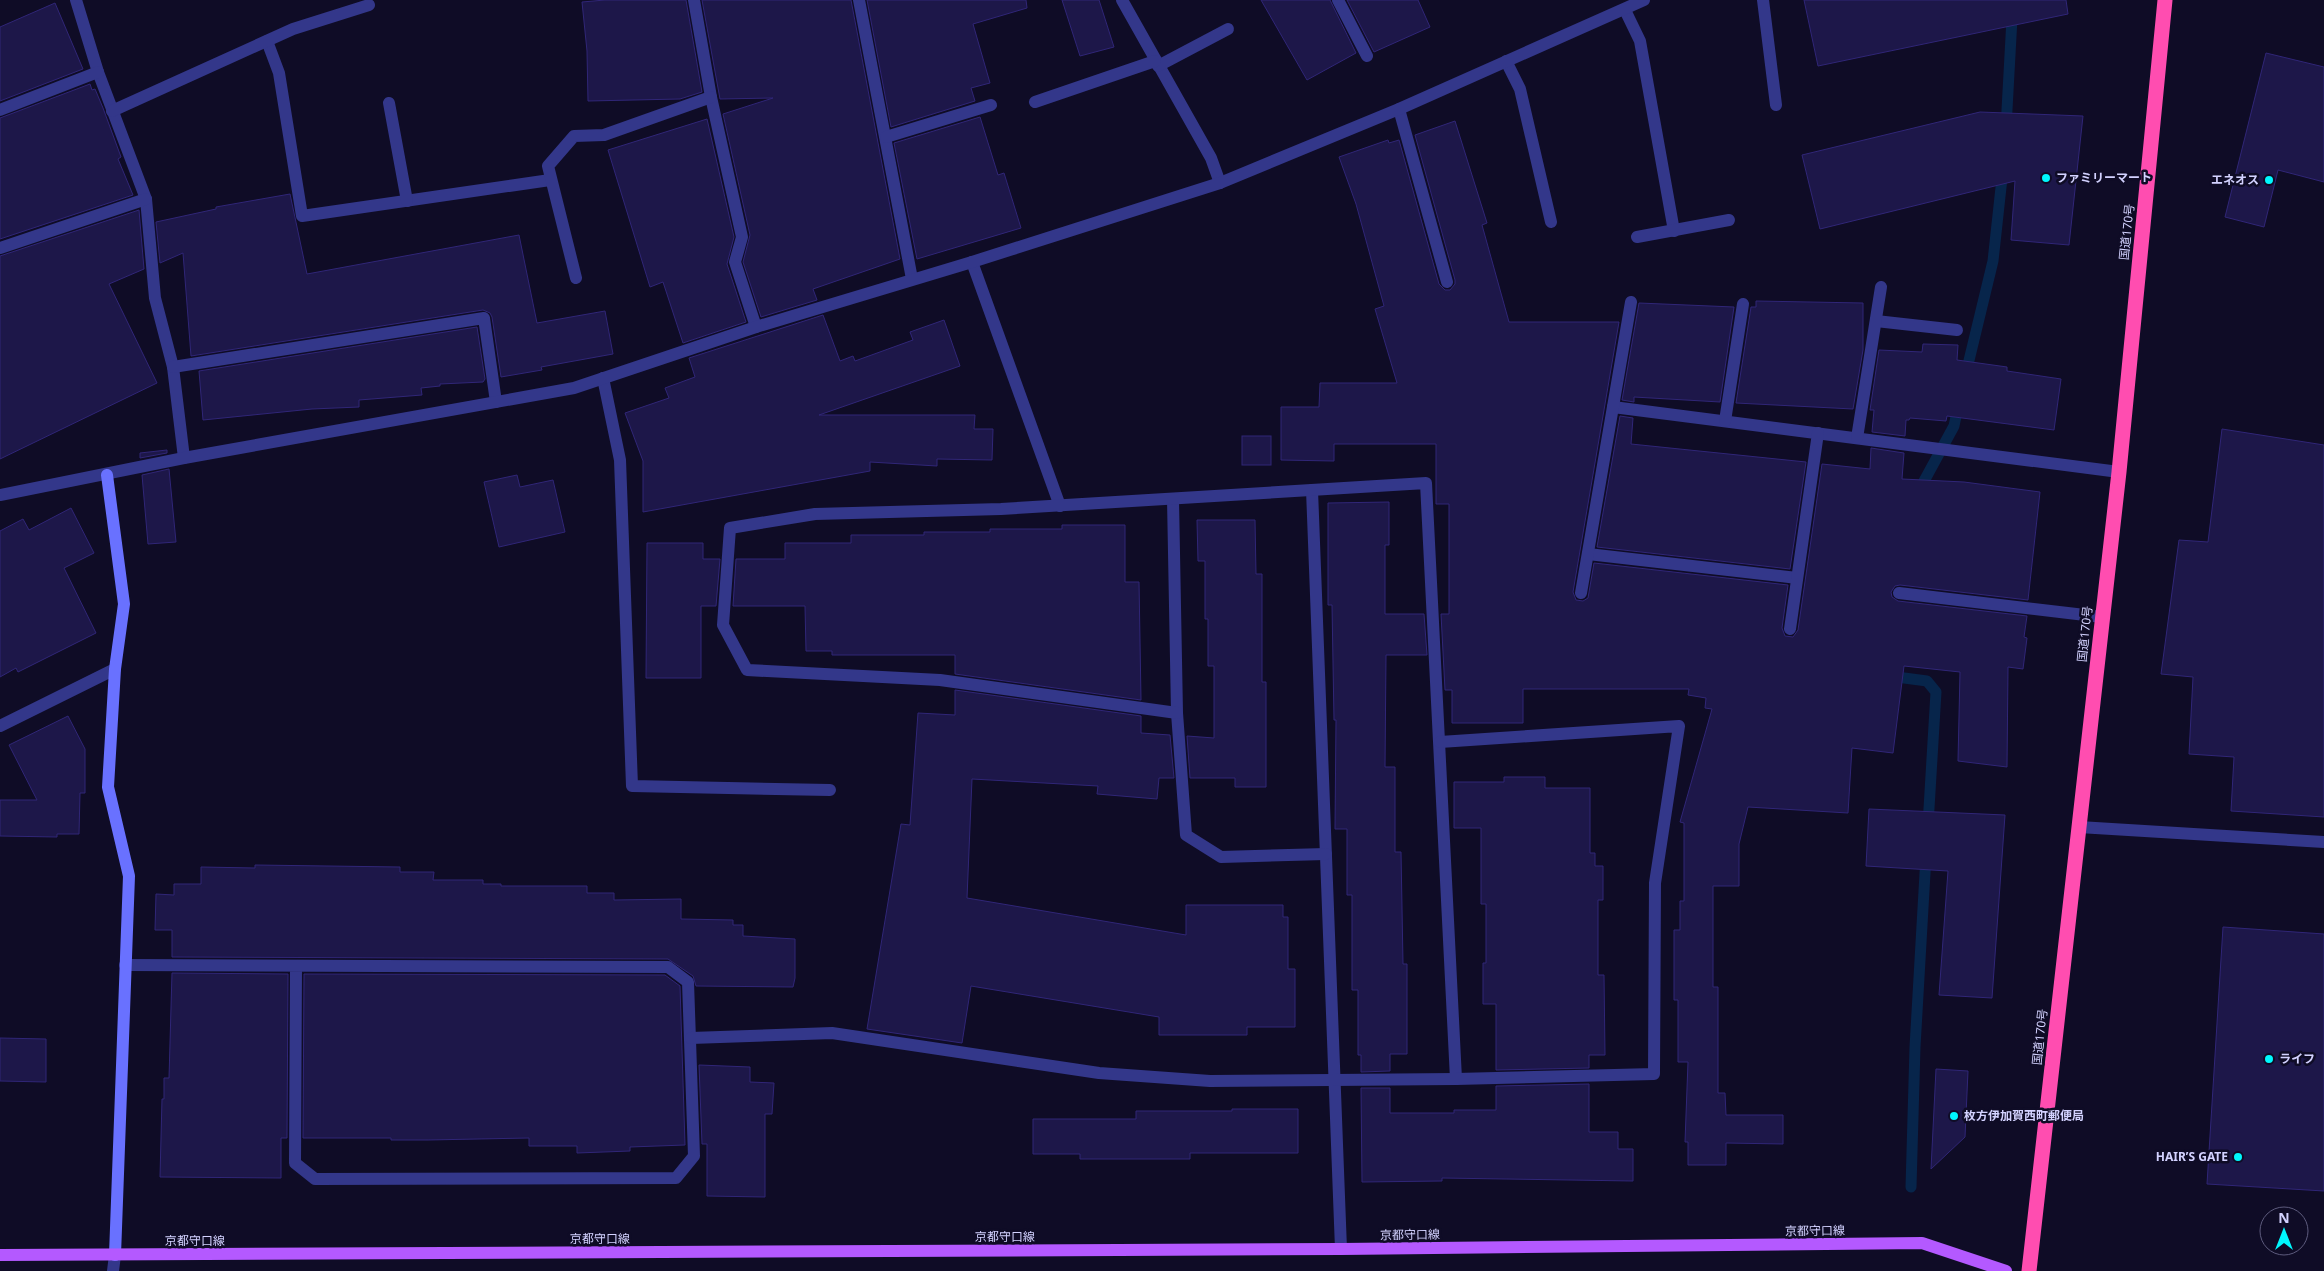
<svg xmlns="http://www.w3.org/2000/svg" width="2324" height="1271" font-family="'Noto Sans','Noto Sans JP',sans-serif">
  <style>
    .lines { fill: none; stroke-linecap: round; stroke-linejoin: round }
    .stream { stroke: #07254b; stroke-width: 11 }
    .building { fill: #1d1749; stroke: #302677 }
    .lane { stroke: #33378a; stroke-width: 12 }
    .street { stroke: #33378a; stroke-width: 12 }
    .secondary { stroke: #6971ff; stroke-width: 12 }
    .primary { stroke: #b459ff; stroke-width: 12 }
    .highway { stroke: #ff4db0; stroke-width: 15 }
    .poi-dot { fill: #00f7fd; stroke: #0f0c26; stroke-width: 2 }
    .labels { text-anchor: middle; stroke-width: 5; stroke-linejoin: round; paint-order: stroke }
    .poi-label { font-size: 12px; font-weight: bold; fill: #d3d2ff; stroke: #0f0c26; text-anchor: start }
    .street-label { font-size: 12px; fill: #d3d2ff; stroke: #0f0c26 }
  </style>
  <rect width="100%" height="100%" fill="#0f0c26"/>
  <g class="lines">
    <g class="stream">
      <path d="M2006 128 2013 0"/>
      <path d="M1965 377 1993 261 2003 169"/>
      <path d="M1917 494 1954 426 1959 402"/>
      <path d="M1889 676 1927 681 1936 692 1928 825"/>
      <path d="M1911 1187 1915 1047 1926 856"/>
    </g>
  </g>
  <g class="building">
    <path d="M605 0H686L702 92 680 99 588 101 587 51 582 2Z"/>
    <path d="M702 0H851L900 259 813 289 817 300 761 317 743 262 750 235 723 114 773 98 720 99Z"/>
    <path d="M867 0H1026L1027 8 973 24 990 83 971 88 975 101 891 127Z"/>
    <path d="M1062 0H1099L1114 47 1080 56Z"/>
    <path d="M1261 0H1330L1356 53 1307 80Z"/>
    <path d="M1347 0H1418L1430 27 1374 52Z"/>
    <path d="M1804 0H2066L2068 14 1818 66Z"/>
    <path d="M55 3 83 69 0 101V27Z"/>
    <path d="M2266 53 2324 67V182L2278 170 2264 227 2225 217Z"/>
    <path d="M90 84 92 90 95 89 103 108 121 157 118 159 133 195 0 239V118Z"/>
    <path d="M1980 112 2083 116 2069 245 2011 240 2015 181 1820 229 1802 155Z"/>
    <path d="M980 117 998 175 1004 173 1021 228 917 259 894 143Z"/>
    <path d="M707 119 734 237 727 264 746 322 683 343 663 282 650 287 608 150Z"/>
    <path d="M1455 121 1487 223 1482 225 1509 322H1619L1573 592 1576 600 1583 601 1588 598 1594 563 1788 585 1782 628 1785 636 1793 637 1798 630 1822 464 1870 469 1871 448 1904 453 1902 479 1964 482 2040 492 2028 600 1900 585 1895 586 1891 592 1892 597 1898 601 2027 616 2024 637 2027 638 2023 669 2008 667 2007 767 1958 761 1960 672 1904 666 1893 753 1852 748 1848 813 1748 807 1739 844V886H1713V987H1718V1093H1725L1726 1115H1783V1144L1726 1143V1165H1688V1142H1685L1688 1062H1678V1000H1674V930H1680V901H1684V823L1680 822 1712 709 1705 708 1706 698 1688 695 1689 689H1523V723H1452V690H1445L1441 614H1449V504H1436V444H1334V461L1281 460V407H1319L1320 383H1397L1375 309 1384 306 1356 204 1339 157 1388 140 1389 143 1399 140 1439 284 1445 290H1450L1455 284V280L1415 135Z"/>
    <path d="M290 194 307 274 519 235 537 323 605 311 613 354 541 367 542 370 501 377 492 317 490 313 483 310 191 356 183 253 160 263 156 222 216 209V207Z"/>
    <path d="M139 210 144 269 109 284 157 383 0 459V256Z"/>
    <path d="M1756 301 1863 303V350L1853 409 1736 403 1751 307H1756Z"/>
    <path d="M1639 303 1734 307 1720 402 1634 397V402L1622 400Z"/>
    <path d="M823 315 840 361 853 356 855 361 913 340 910 332 944 320 960 366 819 415H975L974 429H993L992 460 937 459V466L870 462V471L643 512V461L625 413 669 398 665 388 695 377 689 358Z"/>
    <path d="M477 327 485 379 483 382 440 384V386L421 388 422 395 359 400V407L312 409 203 420 199 371Z"/>
    <path d="M1923 344 1958 345 1957 360 2007 367V371L2061 379 2054 430 1947 416 1946 421 1910 418 1909 420H1906L1905 436 1872 432 1874 410H1870L1879 350 1922 352Z"/>
    <path d="M1620 416 1633 418 1631 444 1806 462 1790 569 1597 547Z"/>
    <path d="M2222 429 2324 445V817L2231 811 2234 757 2189 754 2193 677 2161 674 2179 540 2208 542Z"/>
    <rect x="1242" y="436" width="29" height="29"/>
    <path d="M167 450V453L140 458V453Z"/>
    <path d="M169 469 176 542 148 544 142 475Z"/>
    <path d="M517 475 520 487 553 480 565 532 499 547 484 482Z"/>
    <path d="M1389 502V545H1385V614H1424L1427 655H1386L1385 767H1395V852H1401L1403 964H1407V1054H1390V1071L1361 1072V1055H1358V990H1352V895H1347V829H1335L1336 720H1334L1332 605H1328V503Z"/>
    <path d="M71 508 94 553 64 568 96 633 18 672 16 668 0 677V531L23 519 29 530Z"/>
    <path d="M1197 520H1255L1256 574H1262V682H1266V787H1235V778H1190L1187 736 1214 738V666H1208V619H1205V561H1198Z"/>
    <path d="M1062 525H1125V582H1139L1141 700 955 674V655H832V651H806L805 606H733L736 559H785V543H851V535H924V532H990V529H1062Z"/>
    <path d="M647 543H703V559H720L716 606H701V678H646Z"/>
    <path d="M955 690 1141 716V733L1170 735 1174 778H1159L1157 799 1097 794 1098 786 972 779 967 898 1186 935V905H1283V917H1288V969H1295V1027H1247V1035H1159V1017L971 986 962 1043 867 1029 901 824 910 825 918 713 955 715Z"/>
    <path d="M68 716 85 749V793H80L79 834H57V837L0 836V800H37L9 745Z"/>
    <path d="M1504 777H1545V788H1590V853H1595V866H1603V900H1598V975H1604L1605 1055H1589V1068L1496 1070V1004H1483V963H1486V904H1481V828H1454V782H1504Z"/>
    <path d="M1869 809 2005 815 1992 998 1939 995 1948 871 1866 866Z"/>
    <path d="M255 865 400 867V872H434L433 880H483V884H501V886H587V893H614V900L681 899V919L733 920V925H743V936L795 939V978L793 987 696 986 693 976 668 959 172 957V930H155L156 894 174 895V884H201V867L255 868Z"/>
    <path d="M2223 927 2324 934V1191L2207 1184Z"/>
    <path d="M172 973 288 974 287 1138H281V1178L160 1177 162 1099H164V1078H169Z"/>
    <path d="M304 974 665 975 680 986 685 1145 630 1147V1151L577 1153V1146H529V1138L428 1140H391V1138H303Z"/>
    <path d="M0 1038 46 1039V1082L0 1081Z"/>
    <path d="M699 1065 750 1067V1082L774 1083 772 1114H765V1197L707 1196V1144H702Z"/>
    <path d="M1936 1069 1968 1071 1965 1137 1931 1169Z"/>
    <path d="M1589 1084V1132H1618V1149H1633V1181L1442 1178V1181L1362 1182 1361 1088H1390V1113H1454V1110H1496V1086Z"/>
    <path d="M1232 1109H1298V1153H1190V1159H1080V1154H1033V1119H1136V1111H1232Z"/>
  </g>
  <g class="lines">
    <path class="lane" d="M2079 827 2324 842"/>
    <g class="street">
      <path d="M76 0 98 72 146 199 155 298 173 367 184 458"/>
      <path d="M694 0 711 97 742 237 735 262 756 327"/>
      <path d="M859 0 912 279"/>
      <path d="M1122 0 1211 158 1220 183"/>
      <path d="M1338 0 1367 56"/>
      <path d="M1763 0 1776 105"/>
      <path d="M1625 10 1640 41 1674 231"/>
      <path d="M267 41 279 73 302 216 550 180"/>
      <path d="M1506 61 1520 89 1551 222"/>
      <path d="M1158 66 1228 29"/>
      <path d="M1035 102 1155 61"/>
      <path d="M389 103 407 201"/>
      <path d="M1399 109 1447 282"/>
      <path d="M0 110 98 72"/>
      <path d="M112 111 293 29 369 5"/>
      <path d="M886 137 991 105"/>
      <path d="M1637 237 1729 220"/>
      <path d="M0 248 146 199"/>
      <path d="M972 262 1060 506"/>
      <path d="M576 278 548 166 574 136 604 135 711 97"/>
      <path d="M1876 321 1957 330"/>
      <path d="M173 367 484 318 496 402"/>
      <path d="M603 378 620 460 632 786 830 790"/>
      <path d="M1613 407 2119 472"/>
      <path d="M1725 421 1743 304"/>
      <path d="M1857 438 1881 287"/>
      <path d="M1312 490 1341 1249"/>
      <path d="M0 495 184 458 574 388 756 327 972 262 1220 183 1399 109 1644 0"/>
      <path d="M1173 499 1177 713 1186 835 1221 857 1326 854"/>
      <path d="M1588 554 1797 578"/>
      <path d="M1581 593 1631 302"/>
      <path d="M1899 593 2102 617"/>
      <path d="M1790 629 1818 433"/>
      <path d="M1177 713 940 680 747 670 723 625 730 528 815 514 1001 509 1426 483 1456 1079"/>
      <path d="M0 726 115 669"/>
      <path d="M125 965 668 967 688 982 694 1156 676 1178 315 1179 295 1163 296 966"/>
      <path d="M691 1038 832 1033 1099 1073 1210 1081 1456 1079 1654 1074 1655 883 1679 726 1440 742"/>
      <path d="M113 1271 115 1255"/>
    </g>
    <path class="secondary" d="M107 475 124 604 115 669 108 787 129 876 115 1255"/>
    <path class="primary" d="M0 1255 1341 1249 1922 1243 2006 1271"/>
    <path class="highway" d="M2029 1271 2119 472 2165 0"/>
  </g>
  <g class="poi-dot">
    <circle cx="2046" cy="178" r="5"/>
    <circle cx="2269" cy="180" r="5"/>
    <circle cx="2269" cy="1059" r="5"/>
    <circle cx="1954" cy="1116" r="5"/>
    <circle cx="2238" cy="1157" r="5"/>
  </g>
  <g class="labels">
    <g class="poi-label">
      <text x="2056" y="182">ファミリーマート</text>
      <text x="2259" y="184" text-anchor="end">エネオス</text>
      <text x="2279" y="1063">ライフ</text>
      <text x="1964" y="1120">枚方伊加賀西町郵便局</text>
      <text x="2228" y="1161" text-anchor="end">HAIR’S GATE</text>
    </g>
    <g class="street-label">
      <text transform="translate(2127 232) rotate(-84)" y="4">国道170号</text>
      <text transform="translate(2085 634) rotate(-84)" y="4">国道170号</text>
      <text transform="translate(2040 1037) rotate(-84)" y="4">国道170号</text>
      <text transform="translate(1815 1231) rotate(-1)" y="4">京都守口線</text>
      <text transform="translate(1410 1235) rotate(-1)" y="4">京都守口線</text>
      <text x="1005" y="1241">京都守口線</text>
      <text x="600" y="1243">京都守口線</text>
      <text x="195" y="1245">京都守口線</text>
    </g>
  </g>
  <g transform="translate(2284 1231)"><circle r="24" fill="#0f0c26" stroke="#5d5b7d"/>
  <path d="M0-4L9 19L0 12L-9 19Z" fill="#00f7fd"/>
  <text y="-8" font-size="14" font-weight="bold" text-anchor="middle" fill="#d3d2ff">N</text>
  </g>
</svg>
